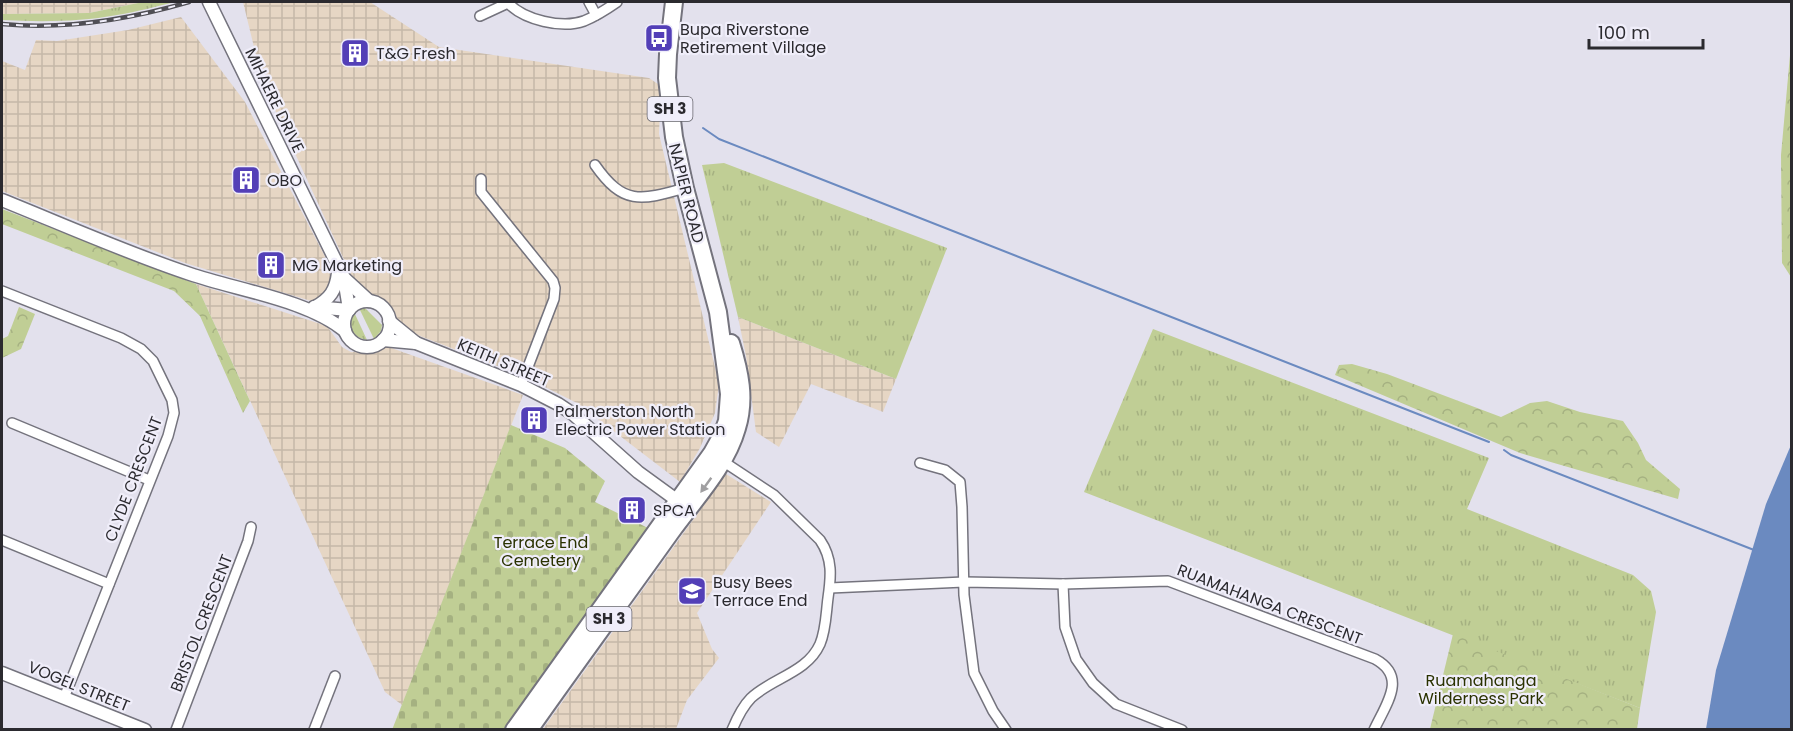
<svg xmlns="http://www.w3.org/2000/svg" width="1793" height="731" font-family="Poppins,sans-serif">
  <style>
    .industrial { fill: url(#industrial-grid) }
    .grass { fill: url(#grass-tufts) }
    .forest { fill: url(#forest-crowns) }
    .cemetery { fill: url(#cemetery-stones) }
    .water { fill: #6b8ac0 }
    .lines { fill: none; stroke-linecap: round; stroke-linejoin: round }
    .stream { stroke: #6b8ac0; stroke-width: 2 }
    .street-casing { stroke: #74737d; stroke-width: 12 }
    .secondary-casing { stroke: #74737d; stroke-width: 15 }
    .highway-casing { stroke: #74737d; stroke-width: 20 }
    .street { stroke: #fff; stroke-width: 9 }
    .secondary { stroke: #fff; stroke-width: 12 }
    .highway { stroke: #fff; stroke-width: 16 }
    .rail-casing { stroke: #504f55; stroke-width: 4.5 }
    .rail { stroke: #f0eefa; stroke-width: 2; stroke-dasharray: 7; stroke-linecap: butt }
    .oneway { fill: #a09fa1 }
    .labels { text-anchor: middle; stroke-width: 4.5; stroke-linejoin: round; paint-order: stroke }
    .shield { fill: #f0eefa; stroke: #66656c; stroke-width: 1.5 }
    .shield-label { font-size: 15px; font-weight: bold; fill: #2b2a2f }
    .poi-label { font-size: 16px; fill: #2b2a2f; stroke: #f0eefa; text-anchor: start }
    .street-label { font-size: 16px; fill: #2b2a2f; stroke: #f0eefa }
    .park-label { font-size: 16px; fill: #2a3200; stroke: #f0eefa }
  </style>
  <defs>
    <pattern id="industrial-grid" width="8" height="8" patternUnits="userSpaceOnUse" patternTransform="scale(1.5)"><rect width="8" height="8" fill="#e6d6c4"/><path d="M0 4h8M4 0v8" fill="none" stroke="#c5b8a9"/></pattern>
    <pattern id="grass-tufts" width="24" height="20" patternUnits="userSpaceOnUse" patternTransform="scale(1.5)"><rect width="24" height="20" fill="#c0ce95"/><path d="M3 7l-1-3M5 7V3M7 7l1-3M15 17l-1-3M17 17v-4M19 17l1-3" fill="none" stroke="#a5b181"/></pattern>
    <pattern id="forest-crowns" width="20" height="18" patternUnits="userSpaceOnUse" patternTransform="scale(1.5)"><rect width="20" height="18" fill="#c0ce95"/><path d="M2 6a3 3 0 1 1 6 0M12 15a3 3 0 1 1 6 0" fill="none" stroke="#a5b181"/></pattern>
    <pattern id="cemetery-stones" width="16" height="16" patternUnits="userSpaceOnUse" patternTransform="scale(1.5)"><rect width="16" height="16" fill="#c0ce95"/><path d="M2 7V4a2 2 0 0 1 4 0v3zM10 15v-3a2 2 0 0 1 4 0v3z" fill="#a5b181"/></pattern>
  </defs>
  <rect width="100%" height="100%" fill="#e3e1ed"/>
  <g class="industrial">
    <path d="M2 2H143L89 13 2 14Z"/>
    <path d="M243 2H370L439 47 649 78 661 86 659 134 719 384 715 413 700 448 680 482 577 403 521 375 394 326 358 290 263 84Z"/>
    <path d="M181 17 245 102 334 274 331 289 324 297 311 301 185 263 2 191V61L25 70 36 40 57 41 128 30Z"/>
    <path d="M196 284 327 326 342 347 351 352 371 350 383 345 523 395 402 705 385 692Z"/>
    <path d="M738 317 896 379 883 412 811 384 779 447 756 432 746 356Z"/>
    <path d="M726 474 771 502 697 613 712 649 719 658 687 700 676 729H543Z"/>
  </g>
  <g class="grass">
    <path d="M143 2H176C157 6 137 12 117 15 79 22 40 22 2 20V14L89 13Z"/>
    <path d="M724 163 947 248 896 379 738 317 702 165Z"/>
    <path d="M364 307 382 325 381 331 374 339 359 308Z"/>
    <path d="M354 312 367 340C351 337 346 325 354 312Z"/>
    <path d="M1153 329 1489 458 1467 509 1633 575 1651 591 1656 612 1640 708 1084 492Z"/>
  </g>
  <g class="forest">
    <path d="M1791 44 1792 277H1791L1782 263 1781 155Z"/>
    <path d="M2 209 196 284 250 401 243 413 200 316 174 291 2 224Z"/>
    <path d="M19 307 35 314 21 349 2 358V339L8 336Z"/>
    <path d="M1352 364 1387 374 1501 417 1530 403 1547 401 1580 412 1623 421 1638 443 1646 460 1680 489 1678 499 1520 453 1335 375 1339 365Z"/>
    <path d="M1453 634 1640 708 1637 729H1430Z"/>
  </g>
  <path class="cemetery" d="M511 425 565 448 605 481 595 502 648 528 504 729 392 730Z"/>
  <path class="water" d="M1791 445V729H1706L1716 670 1766 504Z"/>
  <g class="lines">
    <g class="stream">
      <path d="M703 128 719 139 1489 442"/>
      <path d="M1504 450 1511 455 1754 550"/>
    </g>
    <g class="street-casing">
      <g id="street">
        <path d="M589 2 596 15"/>
        <path d="M508 3C524 20 562 29 584 21 596 16 607 9 617 2"/>
        <path d="M480 16 508 3 507 2"/>
        <path d="M595 165C623 205 640 201 685 188"/>
        <path d="M481 179V192L553 281 555 288 554 299 521 385"/>
        <path d="M2 291 121 338 141 349 153 361 172 400 174 413 168 436 64 698"/>
        <path d="M12 423 149 480"/>
        <path d="M721 460 774 495 820 540C833 559 831 577 828 598 826 613 826 630 820 644 807 673 772 678 751 698 742 707 737 718 732 730"/>
        <path d="M920 463 945 470 960 482 962 507 964 595 974 673 993 711 1006 730"/>
        <path d="M2 540 109 584"/>
        <path d="M1063 584 1065 627 1076 659 1093 683 1116 704 1182 730"/>
        <path d="M830 588 964 582 1063 584 1168 581 1375 659C1408 677 1386 704 1374 730"/>
        <path d="M176 730 248 541 251 527"/>
        <path d="M314 730 335 676"/>
      </g>
    </g>
    <g class="secondary-casing">
      <g id="secondary">
        <path d="M209 2 344 278 349 309"/>
        <path d="M2 200C64 225 127 253 190 274 237 290 308 300 345 331"/>
        <path d="M344 278 369 301"/>
        <circle cx="367" cy="324" r="23"/>
        <path d="M314 307 349 310"/>
        <path d="M315 307C330 299 336 290 338 273"/>
        <path d="M389 321 416 343"/>
        <path d="M383 340 416 343 521 385 558 404 573 414 638 472 682 504"/>
        <path d="M2 673 145 730"/>
      </g>
    </g>
    <g class="highway-casing">
      <g id="highway">
        <path d="M514 730 712 453 722 435 727 421 729 394 718 312 685 188 674 137 667 78 668 54 674 2"/>
        <path d="M529 730C576 663 624 598 671 532 694 500 726 467 737 428 746 399 740 372 731 343"/>
      </g>
    </g>
    <use href="#street" class="street"/>
    <use href="#secondary" class="secondary"/>
    <use href="#highway" class="highway"/>
    <g class="rail-casing">
      <path id="rail" d="M2 24C66 30 127 20 189 2"/>
    </g>
    <use href="#rail" class="rail"/>
  </g>
  <defs><path id="oneway-solid" d="M-6-.8H1V-3.2L6.5 0L1 3.2V.8H-6Z" transform="scale(1.5)"/></defs>
  <use class="oneway" href="#oneway-solid" transform="translate(706 485) rotate(126)"/>
  <defs>
    <g id="bus-square" transform="scale(1.5)"><rect x="-9" y="-9" width="18" height="18" rx="4" fill="#533fb7" stroke="#f0eefa"/><path d="M-5-6H5V4H4V6H2V4H-2V6H-4V4H-5ZM-3.5-4V0h7V-4ZM-3.5 1.2v1.5H-2V1.2ZM2 1.2v1.5H3.5V1.2Z" fill="#fff"/></g>
    <g id="building-square" transform="scale(1.5)"><rect x="-9" y="-9" width="18" height="18" rx="4" fill="#533fb7" stroke="#f0eefa"/><path d="M-4-6H4V6H1V3H-1V6H-4ZM-2.5-4.3h1.7v1.8h-1.7ZM.8-4.3h1.7v1.8H.8ZM-2.5-1h1.7V.8h-1.7ZM.8-1h1.7V.8H.8Z" fill="#fff"/></g>
    <g id="school-square" transform="scale(1.5)"><rect x="-9" y="-9" width="18" height="18" rx="4" fill="#533fb7" stroke="#f0eefa"/><path d="M0-5L7-2L0 1L-7-2ZM-4 1L0 2.5L4 1V4Q0 6-4 4Z" fill="#fff"/></g>
  </defs>
  <g fill-rule="evenodd">
    <use href="#bus-square" x="659" y="38"/>
    <use href="#building-square" x="355" y="53"/>
    <use href="#building-square" x="246" y="180"/>
    <use href="#building-square" x="271" y="265"/>
    <use href="#building-square" x="534" y="420"/>
    <use href="#building-square" x="632" y="510"/>
    <use href="#school-square" x="692" y="591"/>
  </g>
  <g class="labels">
    <g class="shield">
      <rect x="647.5" y="97" width="45" height="24" rx="4.5"/>
      <rect x="586.5" y="607" width="45" height="24" rx="4.5"/>
    </g>
    <g class="shield-label">
      <text x="670" y="114">SH 3</text>
      <text x="609" y="624">SH 3</text>
    </g>
    <g class="poi-label">
      <text x="680" y="35">Bupa Riverstone<tspan x="680" dy="18">Retirement Village</tspan></text>
      <text x="376" y="59">T&amp;G Fresh</text>
      <text x="267" y="186">OBO</text>
      <text x="292" y="271">MG Marketing</text>
      <text x="555" y="417">Palmerston North<tspan x="555" dy="18">Electric Power Station</tspan></text>
      <text x="653" y="516">SPCA</text>
      <text x="713" y="588">Busy Bees<tspan x="713" dy="18">Terrace End</tspan></text>
    </g>
    <g class="street-label">
      <text transform="translate(275 100) rotate(64)" y="6">MIHAERE DRIVE</text>
      <text transform="translate(687 193) rotate(76)" y="6">NAPIER ROAD</text>
      <text transform="translate(504 362) rotate(23)" y="6">KEITH STREET</text>
      <text transform="translate(133 479) rotate(-69)" y="6">CLYDE CRESCENT</text>
      <text transform="translate(1270 604) rotate(21)" y="6">RUAMAHANGA CRESCENT</text>
      <text transform="translate(201 623) rotate(-69)" y="6">BRISTOL CRESCENT</text>
      <text transform="translate(79 686) rotate(22)" y="6">VOGEL STREET</text>
    </g>
    <g class="park-label">
      <text x="541" y="548">Terrace End<tspan x="541" dy="18">Cemetery</tspan></text>
      <text x="1481" y="686">Ruamahanga<tspan x="1481" dy="18">Wilderness Park</tspan></text>
    </g>
  </g>
  <rect width="1793" height="731" fill="none" stroke="#2b2a2f" stroke-width="6"/>
  <path d="M1589 39v9h114v-9" fill="none" stroke="#2b2a2f" stroke-width="3"/>
  <text x="1598" y="39" font-size="18" fill="#2b2a2f" stroke="#f0eefa" stroke-width="4.5" paint-order="stroke">100 m</text>
</svg>
